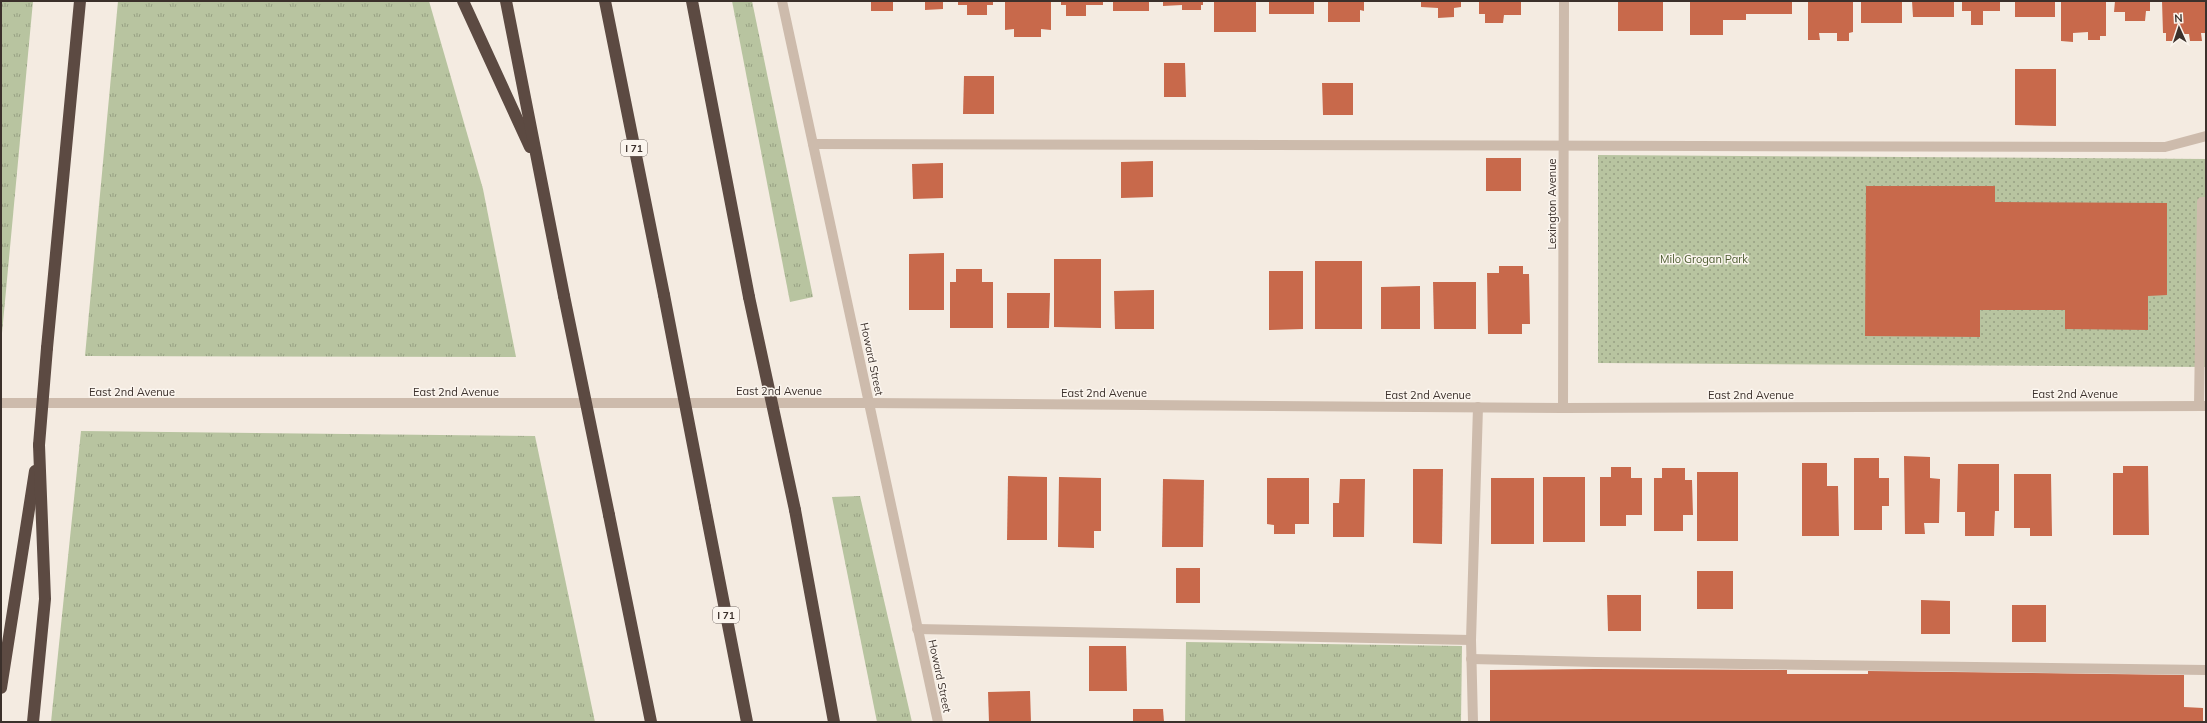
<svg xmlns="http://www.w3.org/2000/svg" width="2207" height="723" font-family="Mulish,sans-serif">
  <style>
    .grass { fill: url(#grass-tufts) }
    .park { fill: url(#park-dots) }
    .building { fill: #c8694b }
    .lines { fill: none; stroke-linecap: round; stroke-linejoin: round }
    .service { stroke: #cdbbac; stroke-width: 10 }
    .minor { stroke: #cdbbac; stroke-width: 10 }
    .tertiary { stroke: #cdbbac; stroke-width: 10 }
    .motorway { stroke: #5c4a42; stroke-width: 12 }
    .motorway-bridge { stroke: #5c4a42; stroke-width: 12 }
    .labels { text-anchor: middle; stroke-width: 3; stroke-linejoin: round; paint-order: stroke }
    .shield { fill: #fbf5ee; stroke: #756b66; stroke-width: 1 }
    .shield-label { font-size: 10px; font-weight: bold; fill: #3b302b }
    .street-label { font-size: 11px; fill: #3b302b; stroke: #fbf5ee }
    .park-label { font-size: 11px; fill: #4a5a2e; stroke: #fbf5ee }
  </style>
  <defs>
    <pattern id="grass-tufts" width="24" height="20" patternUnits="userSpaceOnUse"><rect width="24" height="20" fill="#b8c4a0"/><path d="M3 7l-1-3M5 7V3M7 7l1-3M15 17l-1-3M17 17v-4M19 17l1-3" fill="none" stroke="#97a083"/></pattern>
    <pattern id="park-dots" width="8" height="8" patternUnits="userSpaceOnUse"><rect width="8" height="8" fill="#b8c4a0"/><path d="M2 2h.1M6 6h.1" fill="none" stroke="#97a083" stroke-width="1.8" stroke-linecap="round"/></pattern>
  </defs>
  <rect width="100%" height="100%" fill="#f4ebe1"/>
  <g class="grass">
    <path d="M1 1H33L1 344Z"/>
    <path d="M118 1H429L483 189 516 357 85 356Z"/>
    <path d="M732 1H752L813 297 790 302Z"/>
    <path d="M81 431 535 436 595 722H51Z"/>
    <path d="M860 496 912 722H877L832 497Z"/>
    <path d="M1186 642 1462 646 1461 722H1185Z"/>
  </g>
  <path class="park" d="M1598 155 2206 159V367L1598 363Z"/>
  <g class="building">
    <rect x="871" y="1" width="22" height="10"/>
    <path d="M925 1H943V9L925 10Z"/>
    <path d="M958 1H993V5H987V15H967V5H958Z"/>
    <path d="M1005 1H1051V30L1041 29V37H1014V29L1005 30Z"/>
    <path d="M1061 1H1103V5H1086V16H1066V5H1061Z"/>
    <rect x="1113" y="1" width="36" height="10"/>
    <path d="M1163 1H1203V5H1201V10H1182V5L1163 6Z"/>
    <rect x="1214" y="1" width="42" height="31"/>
    <rect x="1269" y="1" width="45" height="13"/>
    <path d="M1328 1H1364V11L1360 10V22H1328Z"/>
    <path d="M1421 1H1461V7L1454 8V17L1438 18V8L1421 7Z"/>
    <path d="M1479 1H1521V15H1504L1503 23H1485V14H1479Z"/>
    <rect x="1618" y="1" width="45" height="30"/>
    <path d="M1690 1H1792V14H1746V20H1723V35H1690Z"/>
    <path d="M1808 1H1853V32L1849 33V41H1837V33H1819L1820 40H1808Z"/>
    <rect x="1861" y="1" width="41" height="22"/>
    <path d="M1912 1H1954V17H1913Z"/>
    <path d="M1962 1H2000V11H1983V25H1971V11H1962Z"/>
    <rect x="2015" y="1" width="40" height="16"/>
    <path d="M2061 1H2106V36H2100V40H2088V32L2073 33V42L2061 41Z"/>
    <path d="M2115 1H2150V11H2146L2145 21H2125V12H2114Z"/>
    <path d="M2162 1H2206V33H2201L2202 41H2190L2189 34H2177V41H2166V33H2163Z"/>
    <path d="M1164 63H1185L1186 97H1164Z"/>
    <path d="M2015 69H2056V126L2015 125Z"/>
    <path d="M964 76H994V114H963Z"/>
    <path d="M1322 83H1353V115H1323Z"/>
    <rect x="1486" y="158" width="35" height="33"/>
    <path d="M1153 161V197L1121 198V162Z"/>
    <path d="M943 163V198L913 199 912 164Z"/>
    <path d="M1866 186H1995V202L2167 203V295L2148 296V330L2065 329V310H1980V337L1865 336Z"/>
    <path d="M944 253V310H909V254Z"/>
    <path d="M1054 259H1101V328L1054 327Z"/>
    <rect x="1315" y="261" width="47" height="68"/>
    <path d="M1499 266H1523V274H1529L1530 324H1522V334H1488L1487 273H1499Z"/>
    <path d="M956 269H982V282H993V328H950V282H956Z"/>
    <path d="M1269 271H1303V329L1269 330Z"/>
    <path d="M1433 282H1476V329H1434Z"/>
    <path d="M1420 286V329H1381V287Z"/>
    <path d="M1154 290V329H1115L1114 291Z"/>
    <path d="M1007 293H1050L1049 328H1007Z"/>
    <path d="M1904 456 1930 457V478L1940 479 1939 523H1924L1925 534H1905Z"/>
    <path d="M1854 458H1879V478H1889V506H1882V530H1854Z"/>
    <path d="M1802 463H1827V486H1838L1839 536H1802Z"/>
    <path d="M1958 464H1999V511H1995L1994 536H1965V512H1957Z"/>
    <path d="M2123 466H2148L2149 535H2113V473H2123Z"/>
    <path d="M1611 467H1631V478H1642V515H1626V526H1600V477H1611Z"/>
    <path d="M1662 468H1685V480H1692L1693 515H1683V531H1654V478H1662Z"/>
    <path d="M1413 469H1443L1442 544 1413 543Z"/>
    <rect x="1697" y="472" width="41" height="69"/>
    <path d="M2014 474H2051L2052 536H2030V528H2014Z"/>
    <path d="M1008 476 1047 477V540H1007Z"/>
    <path d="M1059 477 1101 478V531H1094V548L1058 547Z"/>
    <rect x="1543" y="477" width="42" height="65"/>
    <path d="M1267 478H1309V524H1295V534H1274V525L1267 524Z"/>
    <rect x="1491" y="478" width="43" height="66"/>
    <path d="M1163 479 1204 480 1203 547H1162Z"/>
    <path d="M1340 479H1365L1364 537H1333V503H1339Z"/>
    <rect x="1176" y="568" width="24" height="35"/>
    <rect x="1697" y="571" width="36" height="38"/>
    <path d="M1607 595H1641V631H1608Z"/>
    <path d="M1921 600 1950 601V634H1921Z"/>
    <rect x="2012" y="605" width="34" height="37"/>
    <path d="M1089 646H1126L1127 691H1089Z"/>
    <path d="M1595 669 1787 670V674H1868V671L2184 675V707L2203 708V722H1490V670Z"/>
    <path d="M1030 691 1031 722H989L988 692Z"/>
    <path d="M1133 709H1163L1164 722H1133Z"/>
  </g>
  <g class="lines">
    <g class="service">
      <path d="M813 144 2165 147 2206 136"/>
      <path d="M2199 406 2202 202H2206"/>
      <path d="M917 629 1471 640"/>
      <path d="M1471 659 1596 662 2206 670"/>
      <path d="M1473 722 1471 640 1478 407"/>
    </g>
    <g class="minor">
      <path d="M782 1 938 722"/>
      <path d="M1563 408 1564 1"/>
    </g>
    <path class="tertiary" d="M1 403H869L1563 408 2206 406"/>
    <g class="motorway">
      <path d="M463 1 530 147"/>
      <path d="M506 1 564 296"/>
      <path d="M605 1 664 295"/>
      <path d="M692 1 749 297"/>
      <path d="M47 348 80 1"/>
      <path d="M705 507 747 722"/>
      <path d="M795 510 834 722"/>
      <path d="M609 515 651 722"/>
      <path d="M1 688 35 471"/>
      <path d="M33 722 45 599 39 445"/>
    </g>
    <g class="motorway-bridge">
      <path d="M664 295 705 507"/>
      <path d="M564 296 609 515"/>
      <path d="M749 297 795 510"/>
      <path d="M39 445 47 348"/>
    </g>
  </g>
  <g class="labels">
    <g class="shield">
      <rect x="621" y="140" width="26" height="16" rx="3"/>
      <rect x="713" y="607" width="26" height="16" rx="3"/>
    </g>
    <g class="shield-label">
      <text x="634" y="152">I 71</text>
      <text x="726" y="619">I 71</text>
    </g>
    <g class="street-label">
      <text transform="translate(1552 204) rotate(-90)" y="4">Lexington Avenue</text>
      <text transform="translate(872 359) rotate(78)" y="4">Howard Street</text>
      <text x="779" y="395">East 2nd Avenue</text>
      <text x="132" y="396">East 2nd Avenue</text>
      <text x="456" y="396">East 2nd Avenue</text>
      <text x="1104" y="397">East 2nd Avenue</text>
      <text x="2075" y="398">East 2nd Avenue</text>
      <text x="1428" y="399">East 2nd Avenue</text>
      <text x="1751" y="399">East 2nd Avenue</text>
      <text transform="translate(940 676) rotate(78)" y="4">Howard Street</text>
    </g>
    <g class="park-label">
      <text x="1704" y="263">Milo Grogan Park</text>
    </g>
  </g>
  <rect width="2207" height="723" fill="none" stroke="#3b302b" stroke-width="4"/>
  <g transform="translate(2179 28) rotate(357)" stroke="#fbf5ee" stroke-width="3" paint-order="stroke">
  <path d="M0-3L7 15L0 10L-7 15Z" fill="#3b302b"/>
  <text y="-6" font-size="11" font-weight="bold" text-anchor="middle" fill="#3b302b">N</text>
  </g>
</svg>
